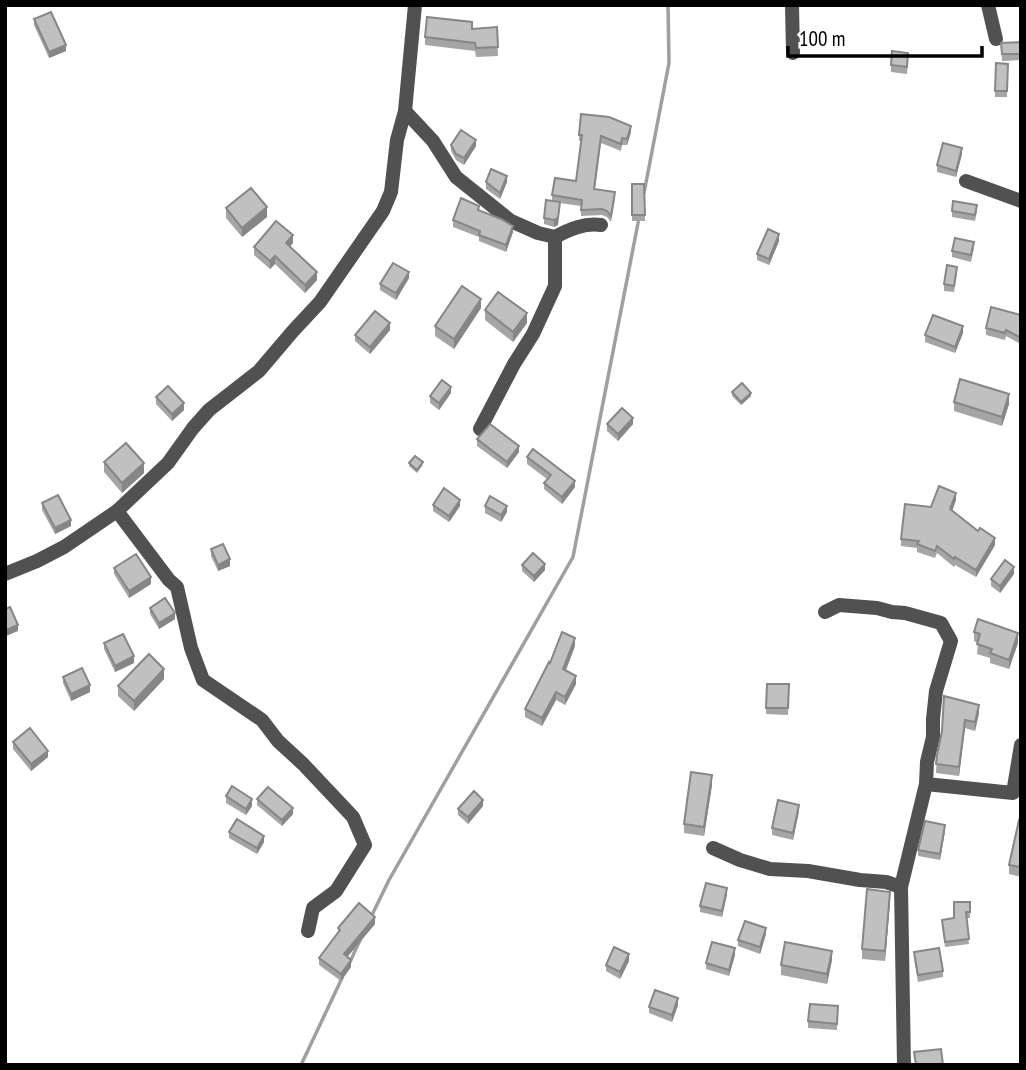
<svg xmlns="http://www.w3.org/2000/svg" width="1026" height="1070" font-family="'PT Sans Narrow',sans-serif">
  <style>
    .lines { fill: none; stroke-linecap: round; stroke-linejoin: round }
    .stream { stroke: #9f9f9f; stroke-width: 3.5 }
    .street { stroke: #515151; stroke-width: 14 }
    .wall { fill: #a5a5a5 }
    .shaded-wall { fill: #868686 }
    .building { fill: #c0c0c0; stroke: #868686; stroke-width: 2 }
  </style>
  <rect width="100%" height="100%" fill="#fff"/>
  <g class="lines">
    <g class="stream">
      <path d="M644 193 669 63 668 5"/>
      <path d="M371 917 389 880 573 557 639 218"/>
      <path d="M350 962 360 940"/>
      <path d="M301 1065 342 978"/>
    </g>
    <g class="street">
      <path d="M792 5 793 53"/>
      <path d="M988 5 996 39"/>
      <path d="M405 111 433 141 456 177 511 221 538 233 555 237C570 229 584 223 601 225"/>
      <path d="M966 181 1021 201"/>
      <path d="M480 429 514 364 533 334 555 286V237"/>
      <path d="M117 511 169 580 177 587 191 648 203 680 262 720 278 741 303 764 353 817 365 845 336 891 313 908 308 931"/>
      <path d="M5 574 37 561 64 547 117 511 168 463 193 428 209 410 259 371 293 331 320 302 383 211 391 192 397 140 405 111 415 5"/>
      <path d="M825 612 839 605 877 608 892 612 905 613 941 623 951 641 936 691 933 719V737L927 762 926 784 901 887 904 1065"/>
      <path d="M926 784 1013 793 1021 745"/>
      <path d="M713 848 740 860 770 869 808 871 860 880 886 882 901 887"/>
    </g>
  </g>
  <g class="wall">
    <path d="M34 19 66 51 49 58 34 25Z"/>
    <path d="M497 27 498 56 476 57 475 51 425 45V37L472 29Z"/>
    <path d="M1021 42V60L1002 61 1001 43Z"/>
    <path d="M908 60 907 74 891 72V65Z"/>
    <path d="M996 63 1008 64 1007 97H995Z"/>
    <path d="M631 132 627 145H622L621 151 601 143 595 189 615 199 611 222 607 217 602 215 581 216V206L560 203 558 225 554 227 544 224V218L552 200V195L576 181 581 141H579V135Z"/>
    <path d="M451 145 476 146 464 165 456 160 451 151Z"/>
    <path d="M962 154 956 177 937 172V165Z"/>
    <path d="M486 182H507L500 199 486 189Z"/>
    <path d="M632 184H644L645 221H632Z"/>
    <path d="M226 208 267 217 242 237 226 218Z"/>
    <path d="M479 211 513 232 506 252 479 241V237L453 227V220Z"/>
    <path d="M952 211H977L975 221 952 217Z"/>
    <path d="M779 241 769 265 757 260V254Z"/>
    <path d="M293 243 290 246 317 280 305 293 275 264 270 269 254 255V247Z"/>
    <path d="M974 248 971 262 952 257V251Z"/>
    <path d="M957 273 954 292 944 291V284Z"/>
    <path d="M409 278 396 300 380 290V284Z"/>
    <path d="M481 308 454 349 435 336V326Z"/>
    <path d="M485 310 527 323 513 342 485 320Z"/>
    <path d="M1021 315V344L1006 336 1005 340 986 335V328Z"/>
    <path d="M390 330 370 354 355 341V335Z"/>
    <path d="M963 333 955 353 925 342V335Z"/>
    <path d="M732 392 751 396 741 405 732 396Z"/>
    <path d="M451 393 439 410 430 403V396Z"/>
    <path d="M156 397 184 410 172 421 156 404Z"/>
    <path d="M954 402 1009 404 1002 426 954 411Z"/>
    <path d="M607 424H633L618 441 607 431Z"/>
    <path d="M477 439 519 452 507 468 477 446Z"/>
    <path d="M527 457 575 487 562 504 544 489V483L547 479 527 464Z"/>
    <path d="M104 462 144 473 122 493 104 472Z"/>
    <path d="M409 463 423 465 417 473 409 466Z"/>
    <path d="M956 500 952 511 995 545 976 577 955 565 954 567 937 553 935 558 917 552V548L901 546V539L931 507Z"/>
    <path d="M42 503 71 526 55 534 42 510Z"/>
    <path d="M433 505 460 506 449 522 433 511Z"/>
    <path d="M485 506 507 512 501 522 485 513Z"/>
    <path d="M211 549 230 566 218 571 211 556Z"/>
    <path d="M522 565 545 570 534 582 522 571Z"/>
    <path d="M114 568 151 584 129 598 114 574Z"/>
    <path d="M1014 574 1000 593 991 586V579Z"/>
    <path d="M150 608 175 619 159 629 150 614Z"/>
    <path d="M974 632 1018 643 1009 669 990 663V658L977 654 978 643 974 641Z"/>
    <path d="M104 643 134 663 115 672 104 649Z"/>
    <path d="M575 646 565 671 576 684 565 705 556 700 542 726 525 717V709L550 663Z"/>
    <path d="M63 677 90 692 71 701 63 683Z"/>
    <path d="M164 679 134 711 118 696V686Z"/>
    <path d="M767 684H789L788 715 766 714Z"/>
    <path d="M979 713 975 731 965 728 959 776 936 773 937 755 942 731Z"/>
    <path d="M13 742 48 757 31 771 13 749Z"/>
    <path d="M712 785 704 836 684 833V824Z"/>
    <path d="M226 796 252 806 246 815 226 803Z"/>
    <path d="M257 799 293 814 282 826 257 805Z"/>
    <path d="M483 806 468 824 458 815V809Z"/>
    <path d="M799 811 793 840 772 835V828Z"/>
    <path d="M1021 821V877L1009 874V865Z"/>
    <path d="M945 831 940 860 918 856V850Z"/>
    <path d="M229 832 264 842 257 854 229 838Z"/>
    <path d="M727 894 722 917 700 912V906Z"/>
    <path d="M890 901 885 961 862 959V949Z"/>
    <path d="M970 902V918H966L969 944 945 947 942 920 954 918Z"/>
    <path d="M375 924 347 957 351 967 341 981 319 965V958L338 934V928Z"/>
    <path d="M766 934 760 954 738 946V940Z"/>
    <path d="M914 952 943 971V977L918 982 914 959Z"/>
    <path d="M735 955 729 976 706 969V963Z"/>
    <path d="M832 960 827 984 781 975V965Z"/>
    <path d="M629 961 620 979 606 971V965Z"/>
    <path d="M678 1005 672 1022 649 1013V1007Z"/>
    <path d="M838 1006 837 1030 808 1028V1021Z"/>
  </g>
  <g class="shaded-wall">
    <path d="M66 45V51L49 58V52Z"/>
    <path d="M631 126V132L627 145V139Z"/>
    <path d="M476 140V146L464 165V158Z"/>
    <path d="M962 148V154L956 177V171Z"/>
    <path d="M507 176V182L500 199V193Z"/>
    <path d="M560 202 558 225 554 227V220Z"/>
    <path d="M267 207V217L242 237V228Z"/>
    <path d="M513 226V232L506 252V245Z"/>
    <path d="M779 234V241L769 265V259Z"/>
    <path d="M293 235V243L286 251V243Z"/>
    <path d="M275 256V264L270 269V261Z"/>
    <path d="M317 272V280L305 293V285Z"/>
    <path d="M409 272V278L396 300V293Z"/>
    <path d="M481 299V308L454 349V339Z"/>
    <path d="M527 313V323L513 342V332Z"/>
    <path d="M390 323V330L370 354V347Z"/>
    <path d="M963 326V333L955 353V347Z"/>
    <path d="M451 387V393L439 410V403Z"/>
    <path d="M751 393V396L741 405V402Z"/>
    <path d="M1009 394V404L1002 426V417Z"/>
    <path d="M184 403V410L172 421V414Z"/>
    <path d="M633 418V424L618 441V434Z"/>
    <path d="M519 446V452L507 468V462Z"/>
    <path d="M144 463V473L122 493V483Z"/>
    <path d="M575 481V487L562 504V497Z"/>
    <path d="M956 493V500L950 517V509Z"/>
    <path d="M460 500V506L449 522V516Z"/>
    <path d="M507 506V512L501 522V515Z"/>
    <path d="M71 520V526L55 534V528Z"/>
    <path d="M995 538V545L976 577V570Z"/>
    <path d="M230 559V566L218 571V565Z"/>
    <path d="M545 564V570L534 582V576Z"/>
    <path d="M1014 567V574L1000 593V586Z"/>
    <path d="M151 577V584L129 598V591Z"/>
    <path d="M175 613V619L159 629V623Z"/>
    <path d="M18 625V631L6 636V630Z"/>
    <path d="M1018 633V643L1009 669V660Z"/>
    <path d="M575 638V646L563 678V669Z"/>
    <path d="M134 656V663L115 672V666Z"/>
    <path d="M164 669V679L134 711V701Z"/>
    <path d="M576 676V684L565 705V697Z"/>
    <path d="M90 685V692L71 701V694Z"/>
    <path d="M556 692V700L542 726V718Z"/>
    <path d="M979 705V713L975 731V722Z"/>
    <path d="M965 720V728L959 776V767Z"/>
    <path d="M48 751V757L31 771V764Z"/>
    <path d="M712 775V785L704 836V827Z"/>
    <path d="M252 799V806L246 815V809Z"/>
    <path d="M483 800V806L468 824V817Z"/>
    <path d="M799 805V811L793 840V833Z"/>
    <path d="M293 808V814L282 826V820Z"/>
    <path d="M945 825V831L940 860V854Z"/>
    <path d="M264 836V842L257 854V848Z"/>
    <path d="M727 888V894L722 917V911Z"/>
    <path d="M890 892V901L885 961V951Z"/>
    <path d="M375 917V924L344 961V954Z"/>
    <path d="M766 928V934L760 954V947Z"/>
    <path d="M735 948V955L729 976V970Z"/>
    <path d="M832 951V960L827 984V974Z"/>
    <path d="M629 954V961L620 979V972Z"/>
    <path d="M351 960V967L341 981V974Z"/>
    <path d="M678 998V1005L672 1022V1015Z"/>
  </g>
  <g class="building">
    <path d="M51 12 66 45 49 52 34 19Z"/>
    <path d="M427 17 472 22V29L497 27 498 47 476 48 475 43 425 37Z"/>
    <path d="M1021 42V54H1002L1001 43Z"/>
    <path d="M892 51 908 53 907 67 891 65Z"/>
    <path d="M996 63 1008 64 1007 91H995Z"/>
    <path d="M581 114 609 117 631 126 627 139 622 138 621 144 601 136 594 189 615 192 611 216 607 211 602 209 581 210 582 200 552 195 555 178 576 181 582 135H579Z"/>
    <path d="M461 130 476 140 464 158 456 154 451 145Z"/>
    <path d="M943 143 962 148 956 171 937 165Z"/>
    <path d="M491 169 507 176 500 193 486 182Z"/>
    <path d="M632 184H644L645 215H632Z"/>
    <path d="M251 188 267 207 242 228 226 208Z"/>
    <path d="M461 198 479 206 478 210 501 219 513 226 506 245 479 235 480 231 453 220Z"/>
    <path d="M546 200 560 202 558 218 554 220 544 218Z"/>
    <path d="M953 201 977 205 975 215 952 211Z"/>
    <path d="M276 221 293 235 286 243 317 272 305 285 275 256 270 261 254 247Z"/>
    <path d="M768 229 779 234 769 259 757 254Z"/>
    <path d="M955 238 974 242 971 255 952 251Z"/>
    <path d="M393 263 409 272 396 293 380 284Z"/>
    <path d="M947 265 957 267 954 286 944 284Z"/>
    <path d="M462 286 481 299 454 339 435 326Z"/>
    <path d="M498 292 527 313 513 332 485 310Z"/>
    <path d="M991 307 1021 315V338L1006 330 1005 333 986 328Z"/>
    <path d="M375 311 390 323 370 347 355 335Z"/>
    <path d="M933 315 963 326 955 347 925 335Z"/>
    <path d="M960 379 1009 394 1002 417 954 402Z"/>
    <path d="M442 380 451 387 439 403 430 396Z"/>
    <path d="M742 383 751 393 741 402 732 392Z"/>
    <path d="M168 386 184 403 172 414 156 397Z"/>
    <path d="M622 408 633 418 618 434 607 424Z"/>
    <path d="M490 424 519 446 507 462 477 439Z"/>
    <path d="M126 443 144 463 122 483 104 462Z"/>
    <path d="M533 449 575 481 562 497 544 483 551 475 527 457Z"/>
    <path d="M415 456 423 462 417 470 409 463Z"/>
    <path d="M939 486 956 493 950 509 978 531 980 528 995 538 976 570 955 557 954 559 937 546 935 551 917 544 919 541 901 539 905 504 931 507Z"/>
    <path d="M444 488 460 500 449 516 433 505Z"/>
    <path d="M58 495 71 520 55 528 42 503Z"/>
    <path d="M490 496 507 506 501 515 485 506Z"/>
    <path d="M223 544 230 559 218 565 211 549Z"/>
    <path d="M533 553 545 564 534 576 522 565Z"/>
    <path d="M136 554 151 577 129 591 114 568Z"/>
    <path d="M1005 560 1014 567 1000 586 991 579Z"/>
    <path d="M165 598 175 613 159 623 150 608Z"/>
    <path d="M10 607 18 625 6 630 5 609Z"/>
    <path d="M978 619 1018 633 1009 660 990 653 992 649 977 644 980 634 974 632Z"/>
    <path d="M562 632 575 638 563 669 576 676 565 697 556 692 542 718 525 709 549 662 550 663Z"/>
    <path d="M123 634 134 656 115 666 104 643Z"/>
    <path d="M149 654 164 669 134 701 118 686Z"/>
    <path d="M82 668 90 685 71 694 63 677Z"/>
    <path d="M767 684H789L788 708H766Z"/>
    <path d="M944 696 979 705 975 722 965 720 959 767 936 764 937 755 942 731Z"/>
    <path d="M30 728 48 751 31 764 13 742Z"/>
    <path d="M691 772 712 775 704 827 684 824Z"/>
    <path d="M232 786 252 799 246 809 226 796Z"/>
    <path d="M268 787 293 808 282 820 257 799Z"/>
    <path d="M474 791 483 800 468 817 458 809Z"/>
    <path d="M778 800 799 805 793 833 772 828Z"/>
    <path d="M237 819 264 836 257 848 229 832Z"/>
    <path d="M1019 820 1021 821V867L1009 865Z"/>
    <path d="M925 821 945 825 940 854 918 850Z"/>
    <path d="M706 883 727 888 722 911 700 906Z"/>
    <path d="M867 889 890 892 885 951 862 949Z"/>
    <path d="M954 902H970V912H966L969 939 945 942 942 920 954 918Z"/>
    <path d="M359 903 375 917 344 954 351 960 341 974 319 958 340 930 338 928Z"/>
    <path d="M745 921 766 928 760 947 738 940Z"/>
    <path d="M712 942 735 948 729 970 706 963Z"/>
    <path d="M785 942 832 951 827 974 781 965Z"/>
    <path d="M614 947 629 954 620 972 606 965Z"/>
    <path d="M939 948 943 971 918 975 914 952Z"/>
    <path d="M655 990 678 998 672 1015 649 1007Z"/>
    <path d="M810 1004 838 1006 837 1024 808 1021Z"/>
    <path d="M941 1049 943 1065H916L914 1052Z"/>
  </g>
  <rect width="1026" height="1070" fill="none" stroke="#000000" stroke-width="14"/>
  <path d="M788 46v10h194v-10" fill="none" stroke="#000000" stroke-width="3.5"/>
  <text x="799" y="46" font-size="21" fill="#000000" stroke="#ffffff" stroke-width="5" paint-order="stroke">100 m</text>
</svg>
